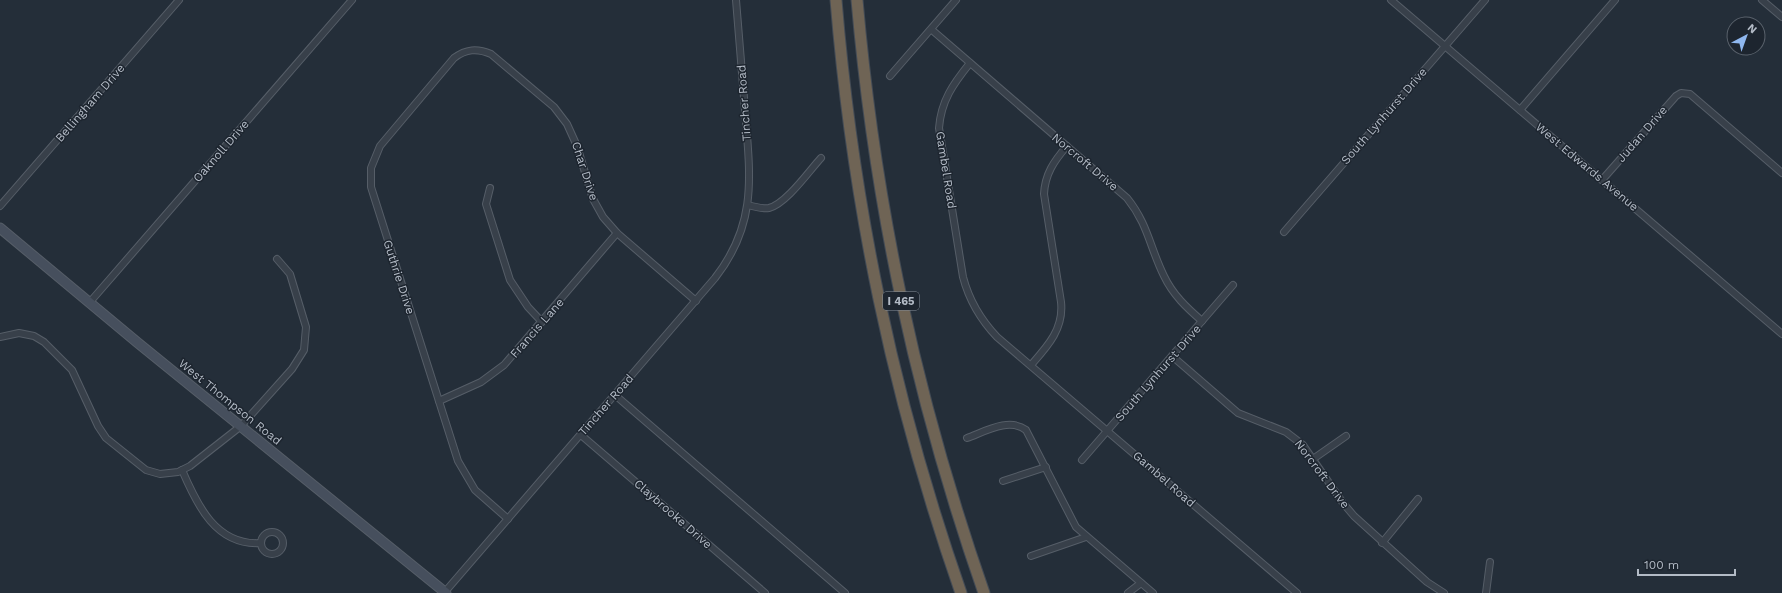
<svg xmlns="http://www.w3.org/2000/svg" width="1782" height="593" font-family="'Work Sans',sans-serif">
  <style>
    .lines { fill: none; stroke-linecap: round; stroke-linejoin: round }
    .street-casing { stroke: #565e68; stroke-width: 8 }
    .secondary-casing { stroke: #565e68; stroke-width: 11 }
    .highway-casing { stroke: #434b55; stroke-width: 13 }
    .street { stroke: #38404a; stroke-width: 6 }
    .secondary { stroke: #464f5d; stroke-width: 9 }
    .highway { stroke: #6f6455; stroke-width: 11 }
    .labels { text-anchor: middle; stroke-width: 3; stroke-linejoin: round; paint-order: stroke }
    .shield { fill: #1d252f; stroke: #868e99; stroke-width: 1 }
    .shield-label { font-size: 11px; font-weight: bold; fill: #b3bbc6 }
    .street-label { font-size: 12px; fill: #b3bbc6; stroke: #1d252f }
  </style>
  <rect width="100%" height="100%" fill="#242e39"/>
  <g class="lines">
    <g class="street-casing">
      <g id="street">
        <path d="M1391 0 1782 334"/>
        <path d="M1762 0 1782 17"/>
        <path d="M932 30 1127 198C1148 224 1150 248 1164 276 1173 295 1187 308 1202 321"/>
        <path d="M970 63C953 84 941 101 939 128L963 277C969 300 980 319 997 337L1297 593"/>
        <path d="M890 76 956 0"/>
        <path d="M1520 110 1615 0"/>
        <path d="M1602 180 1676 96 1681 93 1690 94 1782 173"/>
        <path d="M490 188 486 204 510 280 528 307 542 322"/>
        <path d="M748 205C755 207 762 209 769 208 786 204 809 171 821 158"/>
        <path d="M0 206 179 0"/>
        <path d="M1284 232 1485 0"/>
        <path d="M90 302 352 0"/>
        <path d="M0 337 19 333 34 336 44 342 72 370 98 426 106 438 146 470 160 474 178 472 190 466 241 426 292 369 304 350 306 327 290 274 277 259"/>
        <path d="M1172 356 1238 413 1286 432 1303 445 1343 503 1354 516 1427 582 1444 593"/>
        <path d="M1031 365C1047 347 1064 329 1061 302L1044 194C1045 174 1054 161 1067 146"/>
        <path d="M615 395 845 593"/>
        <path d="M439 401 481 382 504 365 617 233"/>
        <path d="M581 435 765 593"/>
        <path d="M967 438C984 432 1009 417 1026 430L1076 527 1153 593"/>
        <path d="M1313 459 1346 436"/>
        <path d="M1082 460 1233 285"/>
        <path d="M182 470C197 505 216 546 261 543"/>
        <path d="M1003 481 1046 467"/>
        <path d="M508 519 475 490 458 461 371 187V168L380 146 454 58C466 49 477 48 491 54L554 107 567 124 577 146 593 199 603 217 617 233 696 301"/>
        <circle cx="272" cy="543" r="11"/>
        <path d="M1382 543 1418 499"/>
        <path d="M1031 556 1086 537"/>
        <path d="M444 593 715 278C758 223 750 175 745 110 742 73 739 37 736 0"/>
        <path d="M1128 593 1141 583"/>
        <path d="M1486 593 1490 562"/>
      </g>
    </g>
    <g class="secondary-casing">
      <path id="secondary" d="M0 228 138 343 446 593"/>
    </g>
    <g class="highway-casing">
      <g id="highway">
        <path d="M836 0C853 206 893 398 961 593"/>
        <path d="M857 0C875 206 916 398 984 593"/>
      </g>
    </g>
    <use href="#street" class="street"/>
    <use href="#secondary" class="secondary"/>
    <use href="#highway" class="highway"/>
  </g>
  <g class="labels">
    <rect class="shield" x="883" y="292" width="36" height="18" rx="3"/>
    <g class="shield-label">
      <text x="901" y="305">I 465</text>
    </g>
    <g class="street-label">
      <text transform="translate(90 103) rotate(-49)" y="4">Bellingham Drive</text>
      <text transform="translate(744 103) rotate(-94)" y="4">Tincher Road</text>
      <text transform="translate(1384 116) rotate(-49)" y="4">South Lynhurst Drive</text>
      <text transform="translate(1642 134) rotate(-49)" y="4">Judan Drive</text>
      <text transform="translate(221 151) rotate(-49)" y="4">Oaknoll Drive</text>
      <text transform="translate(1085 162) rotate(40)" y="4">Norcroft Drive</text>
      <text transform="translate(1587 167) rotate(40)" y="4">West Edwards Avenue</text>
      <text transform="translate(946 170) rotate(81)" y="4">Gambel Road</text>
      <text transform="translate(585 171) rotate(72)" y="4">Char Drive</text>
      <text transform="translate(399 277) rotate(72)" y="4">Guthrie Drive</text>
      <text transform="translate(537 328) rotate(-49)" y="4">Francis Lane</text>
      <text transform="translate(1158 373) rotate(-49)" y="4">South Lynhurst Drive</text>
      <text transform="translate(230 402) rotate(39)" y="4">West Thompson Road</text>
      <text transform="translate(606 405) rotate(-49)" y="4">Tincher Road</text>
      <text transform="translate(1322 474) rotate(53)" y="4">Norcroft Drive</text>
      <text transform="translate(1164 479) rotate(41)" y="4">Gambel Road</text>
      <text transform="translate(673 514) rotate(41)" y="4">Claybrooke Drive</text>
    </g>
  </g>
  <g transform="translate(1746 36) rotate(41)"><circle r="19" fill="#1d252f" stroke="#59616b"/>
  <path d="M0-3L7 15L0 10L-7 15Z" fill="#8fb7ef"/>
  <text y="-6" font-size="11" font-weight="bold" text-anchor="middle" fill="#b3bbc6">N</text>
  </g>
  <path d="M1638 569v6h97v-6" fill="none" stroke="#b3bbc6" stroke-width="2"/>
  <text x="1644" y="569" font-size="12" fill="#b3bbc6" stroke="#1d252f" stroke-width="3" paint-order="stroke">100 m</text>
</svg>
